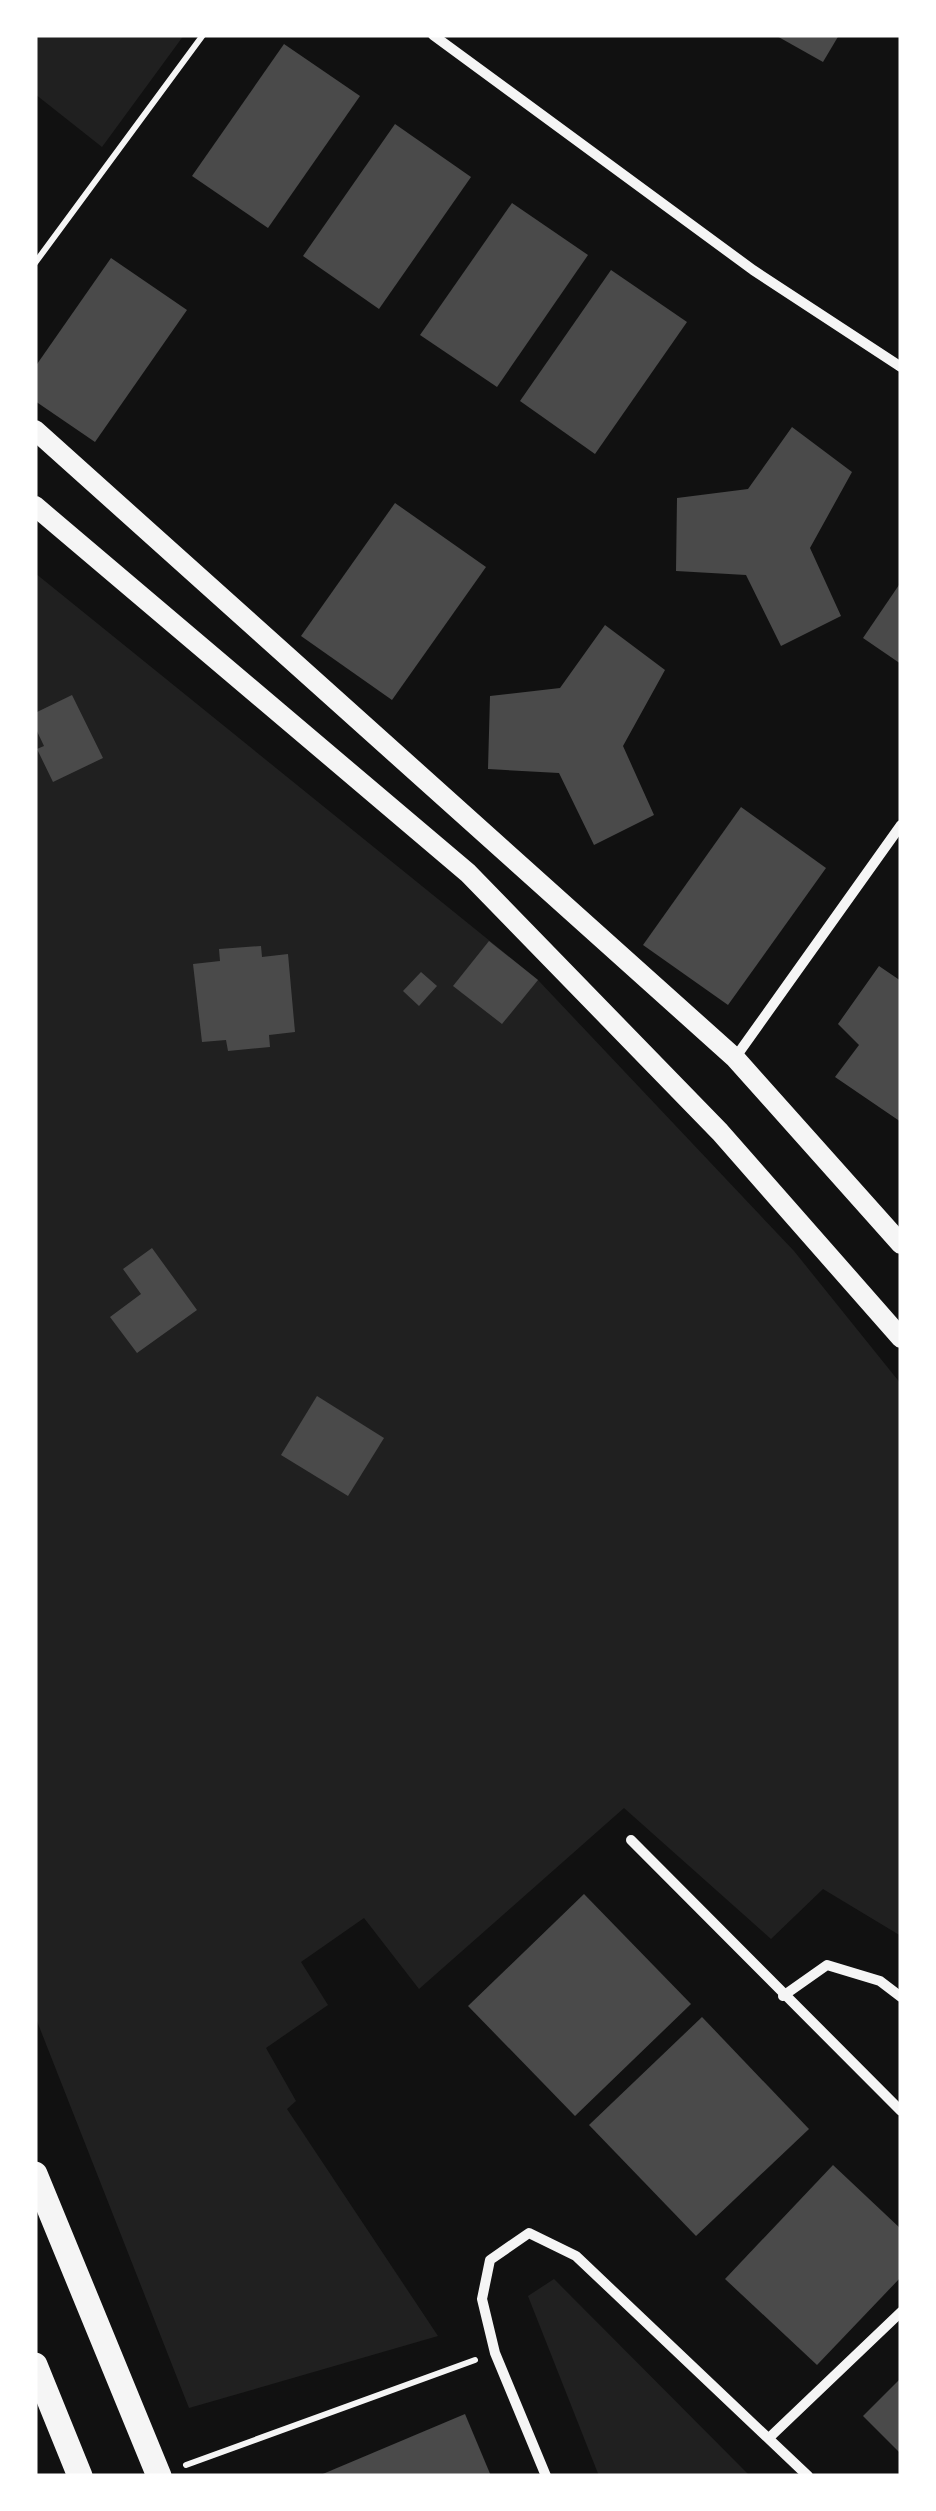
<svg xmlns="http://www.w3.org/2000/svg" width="936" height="2511" font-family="Jost,sans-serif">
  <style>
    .green { fill: #202020 }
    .building { fill: #4a4a4a }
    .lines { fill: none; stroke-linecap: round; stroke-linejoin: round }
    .path { stroke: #f5f5f5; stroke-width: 6 }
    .minor { stroke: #f5f5f5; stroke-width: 10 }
    .secondary { stroke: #f5f5f5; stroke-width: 20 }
    .primary { stroke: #f5f5f5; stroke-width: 25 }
  </style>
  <rect width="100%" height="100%" fill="#111"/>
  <g class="green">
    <path d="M35 35H184L102 147 35 94Z"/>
    <path d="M35 573 538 980 794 1251 901 1384V1936L823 1889 771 1939 624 1808 419 1989 364 1918 301 1962 328 2005 266 2048 296 2101 287 2109 438 2336 189 2408 35 2016Z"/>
    <path d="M554 2279 750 2476H599L528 2296Z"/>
  </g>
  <g class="building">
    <path d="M775 35H839L823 62Z"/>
    <path d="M284 44 360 96 268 228 192 176Z"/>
    <path d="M395 124 471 177 379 309 303 256Z"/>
    <path d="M512 203 588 255 497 387 420 335Z"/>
    <path d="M111 258 187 310 95 442 35 401V367Z"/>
    <path d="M611 270 687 322 595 454 520 401Z"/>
    <path d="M792 427 852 472 810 548 841 616 781 646 746 575 676 571 677 498 748 489Z"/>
    <path d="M395 503 486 567 392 700 301 636Z"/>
    <path d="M901 582V664L863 638Z"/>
    <path d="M605 625 665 670 623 746 654 815 594 845 559 773 488 769 490 696 560 688Z"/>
    <path d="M72 695 103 758 53 782 37 749 44 746 35 727V713Z"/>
    <path d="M741 807 826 868 728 1005 643 945Z"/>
    <path d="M489 941 538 980 502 1024 453 986Z"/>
    <path d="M261 946 262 957 288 954 295 1032 269 1035 270 1047 228 1051 226 1040 202 1042 193 964 220 961 219 949Z"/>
    <path d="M879 966 901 981V1122L835 1077 859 1045 838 1024Z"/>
    <path d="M421 972 437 986 419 1006 403 991Z"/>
    <path d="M152 1248 197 1310 137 1353 110 1317 141 1294 123 1269Z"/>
    <path d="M317 1396 384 1438 348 1496 281 1455Z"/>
    <path d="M584 1894 691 2004 575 2116 468 2006Z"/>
    <path d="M702 2017 809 2129 696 2236 589 2125Z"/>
    <path d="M833 2165 901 2229V2277L817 2365 725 2279Z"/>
    <path d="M901 2378V2454L863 2416Z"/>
    <path d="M465 2414 491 2476H318Z"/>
  </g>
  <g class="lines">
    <g class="path">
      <path d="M35 263 203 35"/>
      <path d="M186 2465 475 2360"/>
    </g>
    <g class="minor">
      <path d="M433 35 753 270 901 367"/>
      <path d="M735 1058 901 825"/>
      <path d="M631 1840 901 2111"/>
      <path d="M783 1996 827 1965 880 1981 901 1997"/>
      <path d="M770 2437 901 2312"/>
      <path d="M546 2476 495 2353 482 2299 490 2260 529 2233 576 2256 808 2476"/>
    </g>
    <g class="secondary">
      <path d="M35 430 735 1058 901 1244"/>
      <path d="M35 506 468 873 720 1132 901 1338"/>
    </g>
    <g class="primary">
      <path d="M35 2174 159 2476"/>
      <path d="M35 2365 80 2476"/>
    </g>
  </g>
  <rect width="936" height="2511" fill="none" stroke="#ffffff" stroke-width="75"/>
</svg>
